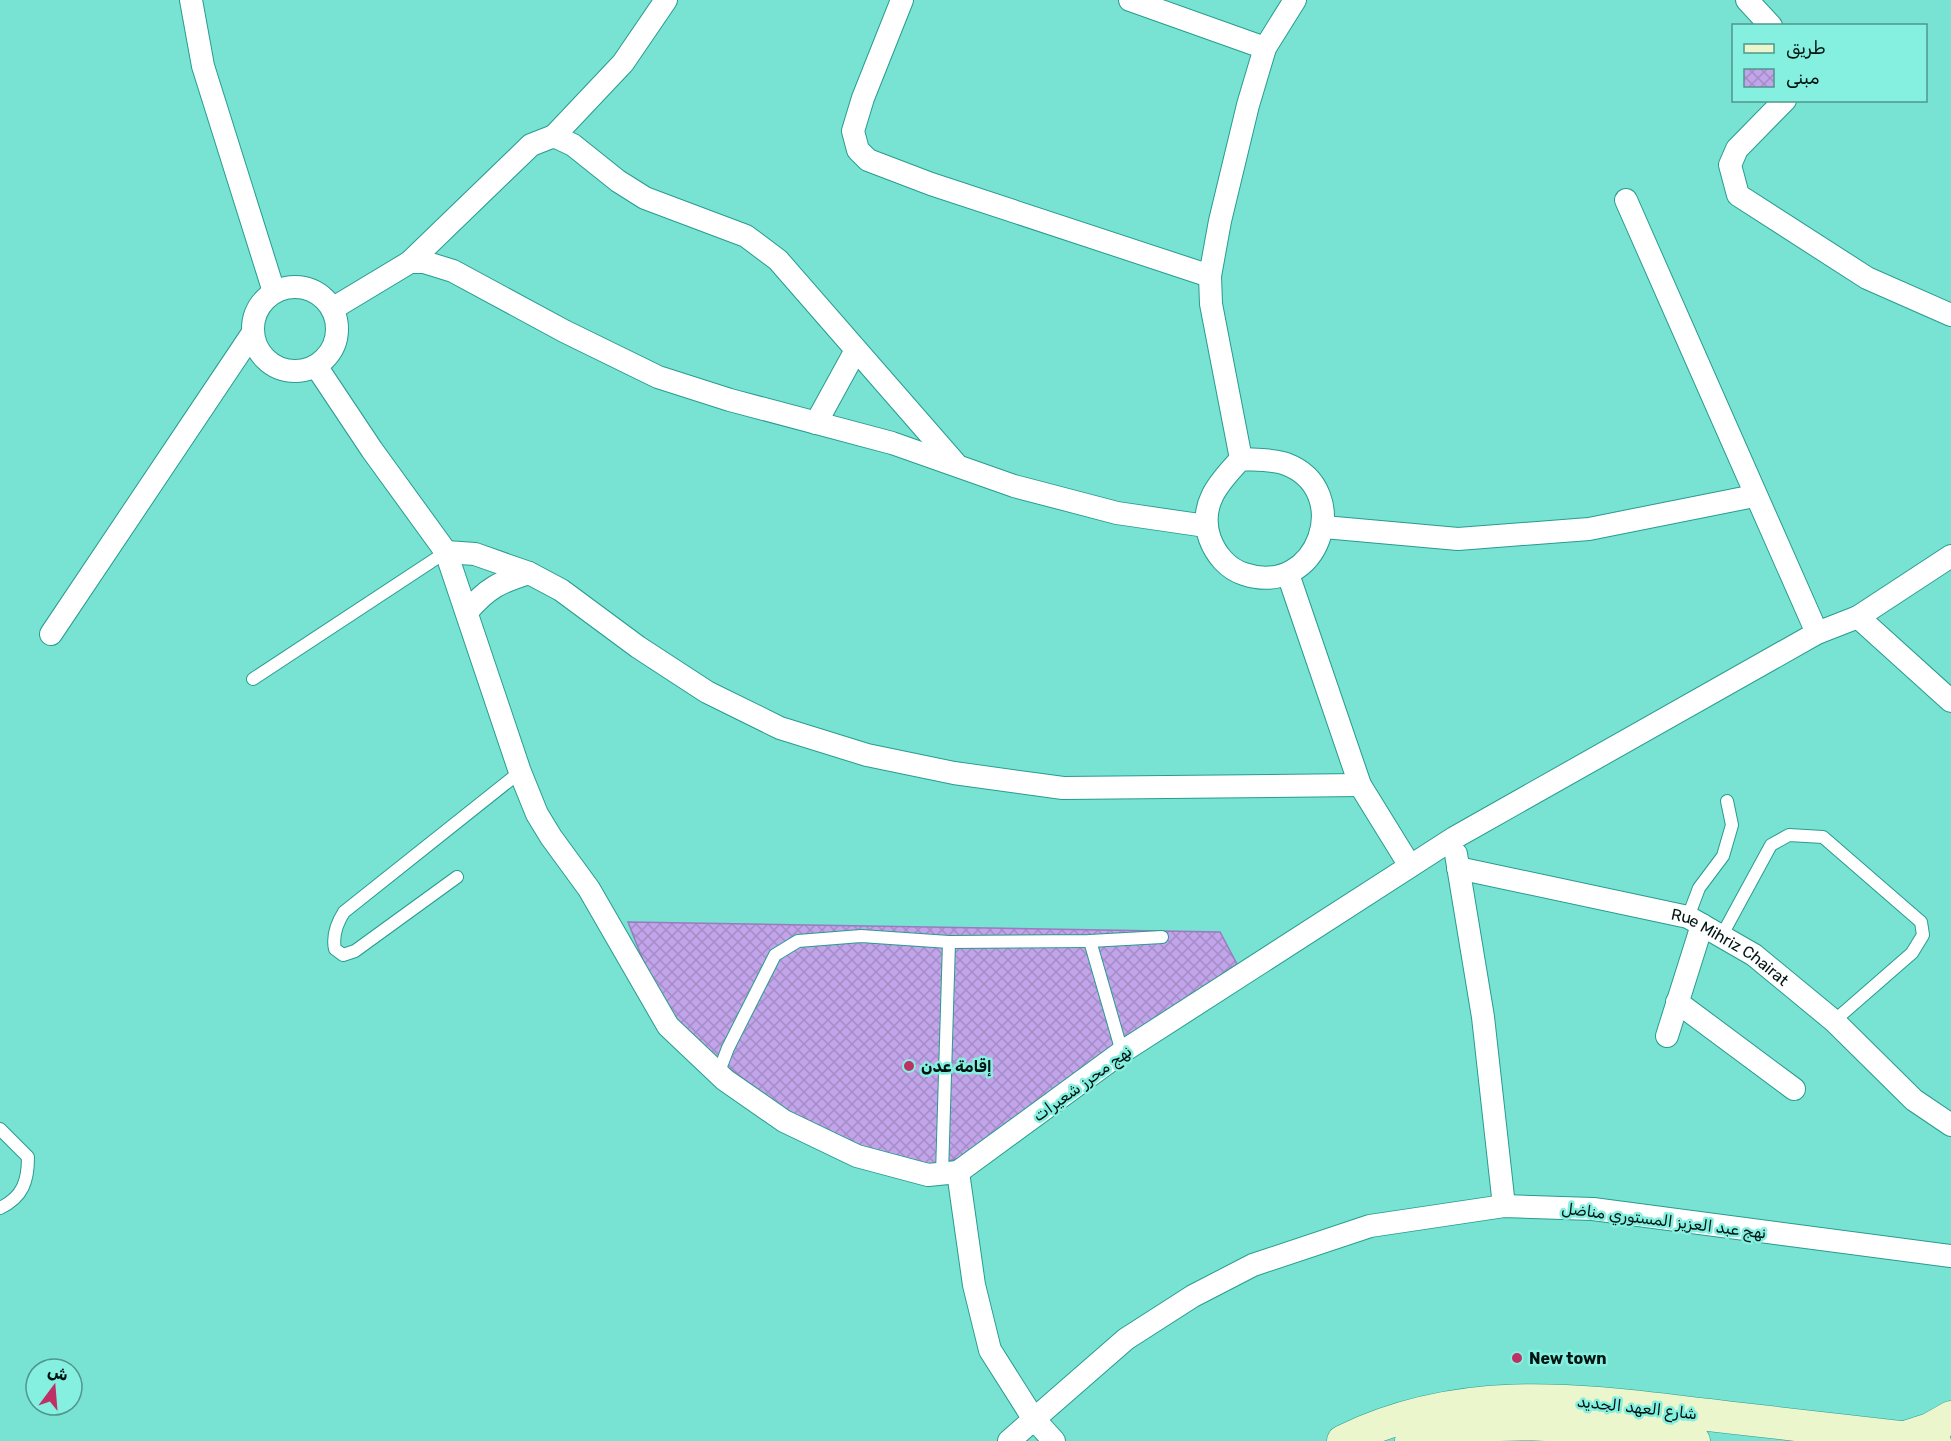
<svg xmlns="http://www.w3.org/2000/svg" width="1951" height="1441" font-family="Rubik,Cairo,sans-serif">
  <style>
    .building { fill: url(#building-cross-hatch); stroke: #997cbf; stroke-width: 1.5 }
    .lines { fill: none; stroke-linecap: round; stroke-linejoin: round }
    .lane-casing { stroke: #289c8f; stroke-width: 14 }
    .street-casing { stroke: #289c8f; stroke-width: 24 }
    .secondary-casing { stroke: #289c8f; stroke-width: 33 }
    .lane { stroke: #fff; stroke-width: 12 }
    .street { stroke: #fff; stroke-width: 22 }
    .secondary { stroke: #ebf6cd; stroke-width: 32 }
    .poi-dot { fill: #bd3164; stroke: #85efe0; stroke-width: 2 }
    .labels { text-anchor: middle; stroke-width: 5; stroke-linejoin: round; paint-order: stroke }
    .street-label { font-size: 16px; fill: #001411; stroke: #85efe0 }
    .poi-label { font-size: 16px; font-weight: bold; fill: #001411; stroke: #85efe0; text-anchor: start }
  </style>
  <defs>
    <pattern id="building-cross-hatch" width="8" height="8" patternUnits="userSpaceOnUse" patternTransform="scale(1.5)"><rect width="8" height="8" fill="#c1a4e9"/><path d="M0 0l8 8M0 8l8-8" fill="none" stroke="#a48cc7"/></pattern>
  </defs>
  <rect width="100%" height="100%" fill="#78e2d3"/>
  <path class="building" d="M628 922 1220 932 1237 964 963 1157 924 1168 860 1149 785 1109 668 1024Z"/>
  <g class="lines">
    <g class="lane-casing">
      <g id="lane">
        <path d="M253 679 446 552"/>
        <path d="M457 877 355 951 343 955 335 949C332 935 337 923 344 912L520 772"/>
        <path d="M1688 917 1699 888 1723 856 1732 825 1727 801"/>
        <path d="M1722 935 1771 845 1789 835 1823 837 1921 922 1923 935 1912 953 1834 1021"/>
        <path d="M1090 941 1122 1052"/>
        <path d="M718 1074 728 1048 775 955 798 941 861 936 949 942 1090 941 1162 937"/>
        <path d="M0 1129 28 1157C28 1181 23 1197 0 1208"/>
        <path d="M942 1174 949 942"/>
      </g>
    </g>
    <g class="street-casing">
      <g id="street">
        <path d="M191 0 203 66 274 292"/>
        <path d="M902 0 863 98 853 131 858 150 868 160 931 184 1210 276"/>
        <path d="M1130 0 1265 48"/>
        <path d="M1747 0 1771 26"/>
        <path d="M1785 100 1737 149 1730 165 1738 195 1867 278 1951 315"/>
        <path d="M554 136 623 63 666 0"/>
        <path d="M1626 200 1817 633"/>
        <path d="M410 262H424L453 271 564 331 658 377 730 400 892 443 1014 486 1117 513 1206 526"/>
        <circle cx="295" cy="329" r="42"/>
        <path d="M332 309 410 262 531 145 554 136 573 145 618 181 645 198 746 236 778 260 955 463"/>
        <path d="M316 366 372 450 446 552 520 772 537 814 551 837 589 889 668 1026 725 1080 784 1121 857 1156 928 1175 958 1172"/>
        <path d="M816 423 856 350"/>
        <path d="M1241 459 1211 304 1210 276 1220 221 1248 105 1265 48 1295 0"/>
        <path d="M1241 459C1255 460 1273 459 1286 464 1355 490 1319 599 1244 574 1228 569 1216 555 1210 539 1198 505 1219 482 1241 459Z"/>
        <path d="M1324 527 1458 539 1589 529 1754 496"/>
        <path d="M446 552 475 554 529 573 561 590 638 647 707 692 780 728 867 755 954 773 1063 788 1360 785"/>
        <path d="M1288 574 1360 785 1410 866"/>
        <path d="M467 612C487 588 500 582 529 573"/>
        <path d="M1858 617 1951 701"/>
        <path d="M51 634 252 334"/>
        <path d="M1456 854 1483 1017 1504 1206"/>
        <path id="s1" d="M1458 868 1688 917 1754 955 1834 1021 1914 1100 1951 1125"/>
        <path d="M1677 1002 1794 1089"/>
        <path d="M1667 1036 1702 925"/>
        <path d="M1009 1441 1126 1339 1193 1296 1253 1265 1370 1226 1504 1206 1593 1209 1951 1256"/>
        <path d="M1054 1441 1033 1418 990 1350 974 1285 958 1172 1122 1052 1454 838 1817 633 1858 617 1951 556"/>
      </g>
    </g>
    <g class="secondary-casing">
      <g id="secondary">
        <path d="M1905 1437 1930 1429 1951 1417"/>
        <path d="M1343 1441C1463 1382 1582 1400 1709 1415 1784 1424 1859 1432 1935 1441"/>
        <path d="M1411 1441C1497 1410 1605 1430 1694 1441"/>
      </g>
    </g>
    <use href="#lane" class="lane"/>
    <use href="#street" class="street"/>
    <use href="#secondary" class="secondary"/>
  </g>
  <g class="poi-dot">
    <circle cx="909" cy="1066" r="6"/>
    <circle cx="1517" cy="1358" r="6"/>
  </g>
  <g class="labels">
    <g class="street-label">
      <text dy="6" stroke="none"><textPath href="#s1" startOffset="286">Rue Mihriz Chairat</textPath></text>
      <text transform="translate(1082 1083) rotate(-36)" y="6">نهج محرز شعيرات</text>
      <text transform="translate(1664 1220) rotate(7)" y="6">نهج عبد العزيز المستوري مناضل</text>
      <text transform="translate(1637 1407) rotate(6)" y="6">شارع العهد الجديد</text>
    </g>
    <g class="poi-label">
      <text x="921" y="1072">إقامة عدن</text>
      <text x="1529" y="1364">New town</text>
    </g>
  </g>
  <rect x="1732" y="24" width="195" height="78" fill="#85efe0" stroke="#50978d" stroke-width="1.5"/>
  <rect x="1744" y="44" width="30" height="9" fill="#ebf6cd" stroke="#50978d" stroke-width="1.5"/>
  <text x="1786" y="54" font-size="18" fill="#001411">طريق</text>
  <rect x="1744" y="69" width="30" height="18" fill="url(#building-cross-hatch)" stroke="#50978d" stroke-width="1.5"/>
  <text x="1786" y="84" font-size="18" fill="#001411">مبنى</text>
  <g transform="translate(54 1387) rotate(16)"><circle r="28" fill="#85efe0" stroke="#50978d" stroke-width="1.5"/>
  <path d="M0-4.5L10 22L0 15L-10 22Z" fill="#bd3164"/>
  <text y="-9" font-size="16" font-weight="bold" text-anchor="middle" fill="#001411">ش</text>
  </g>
</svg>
